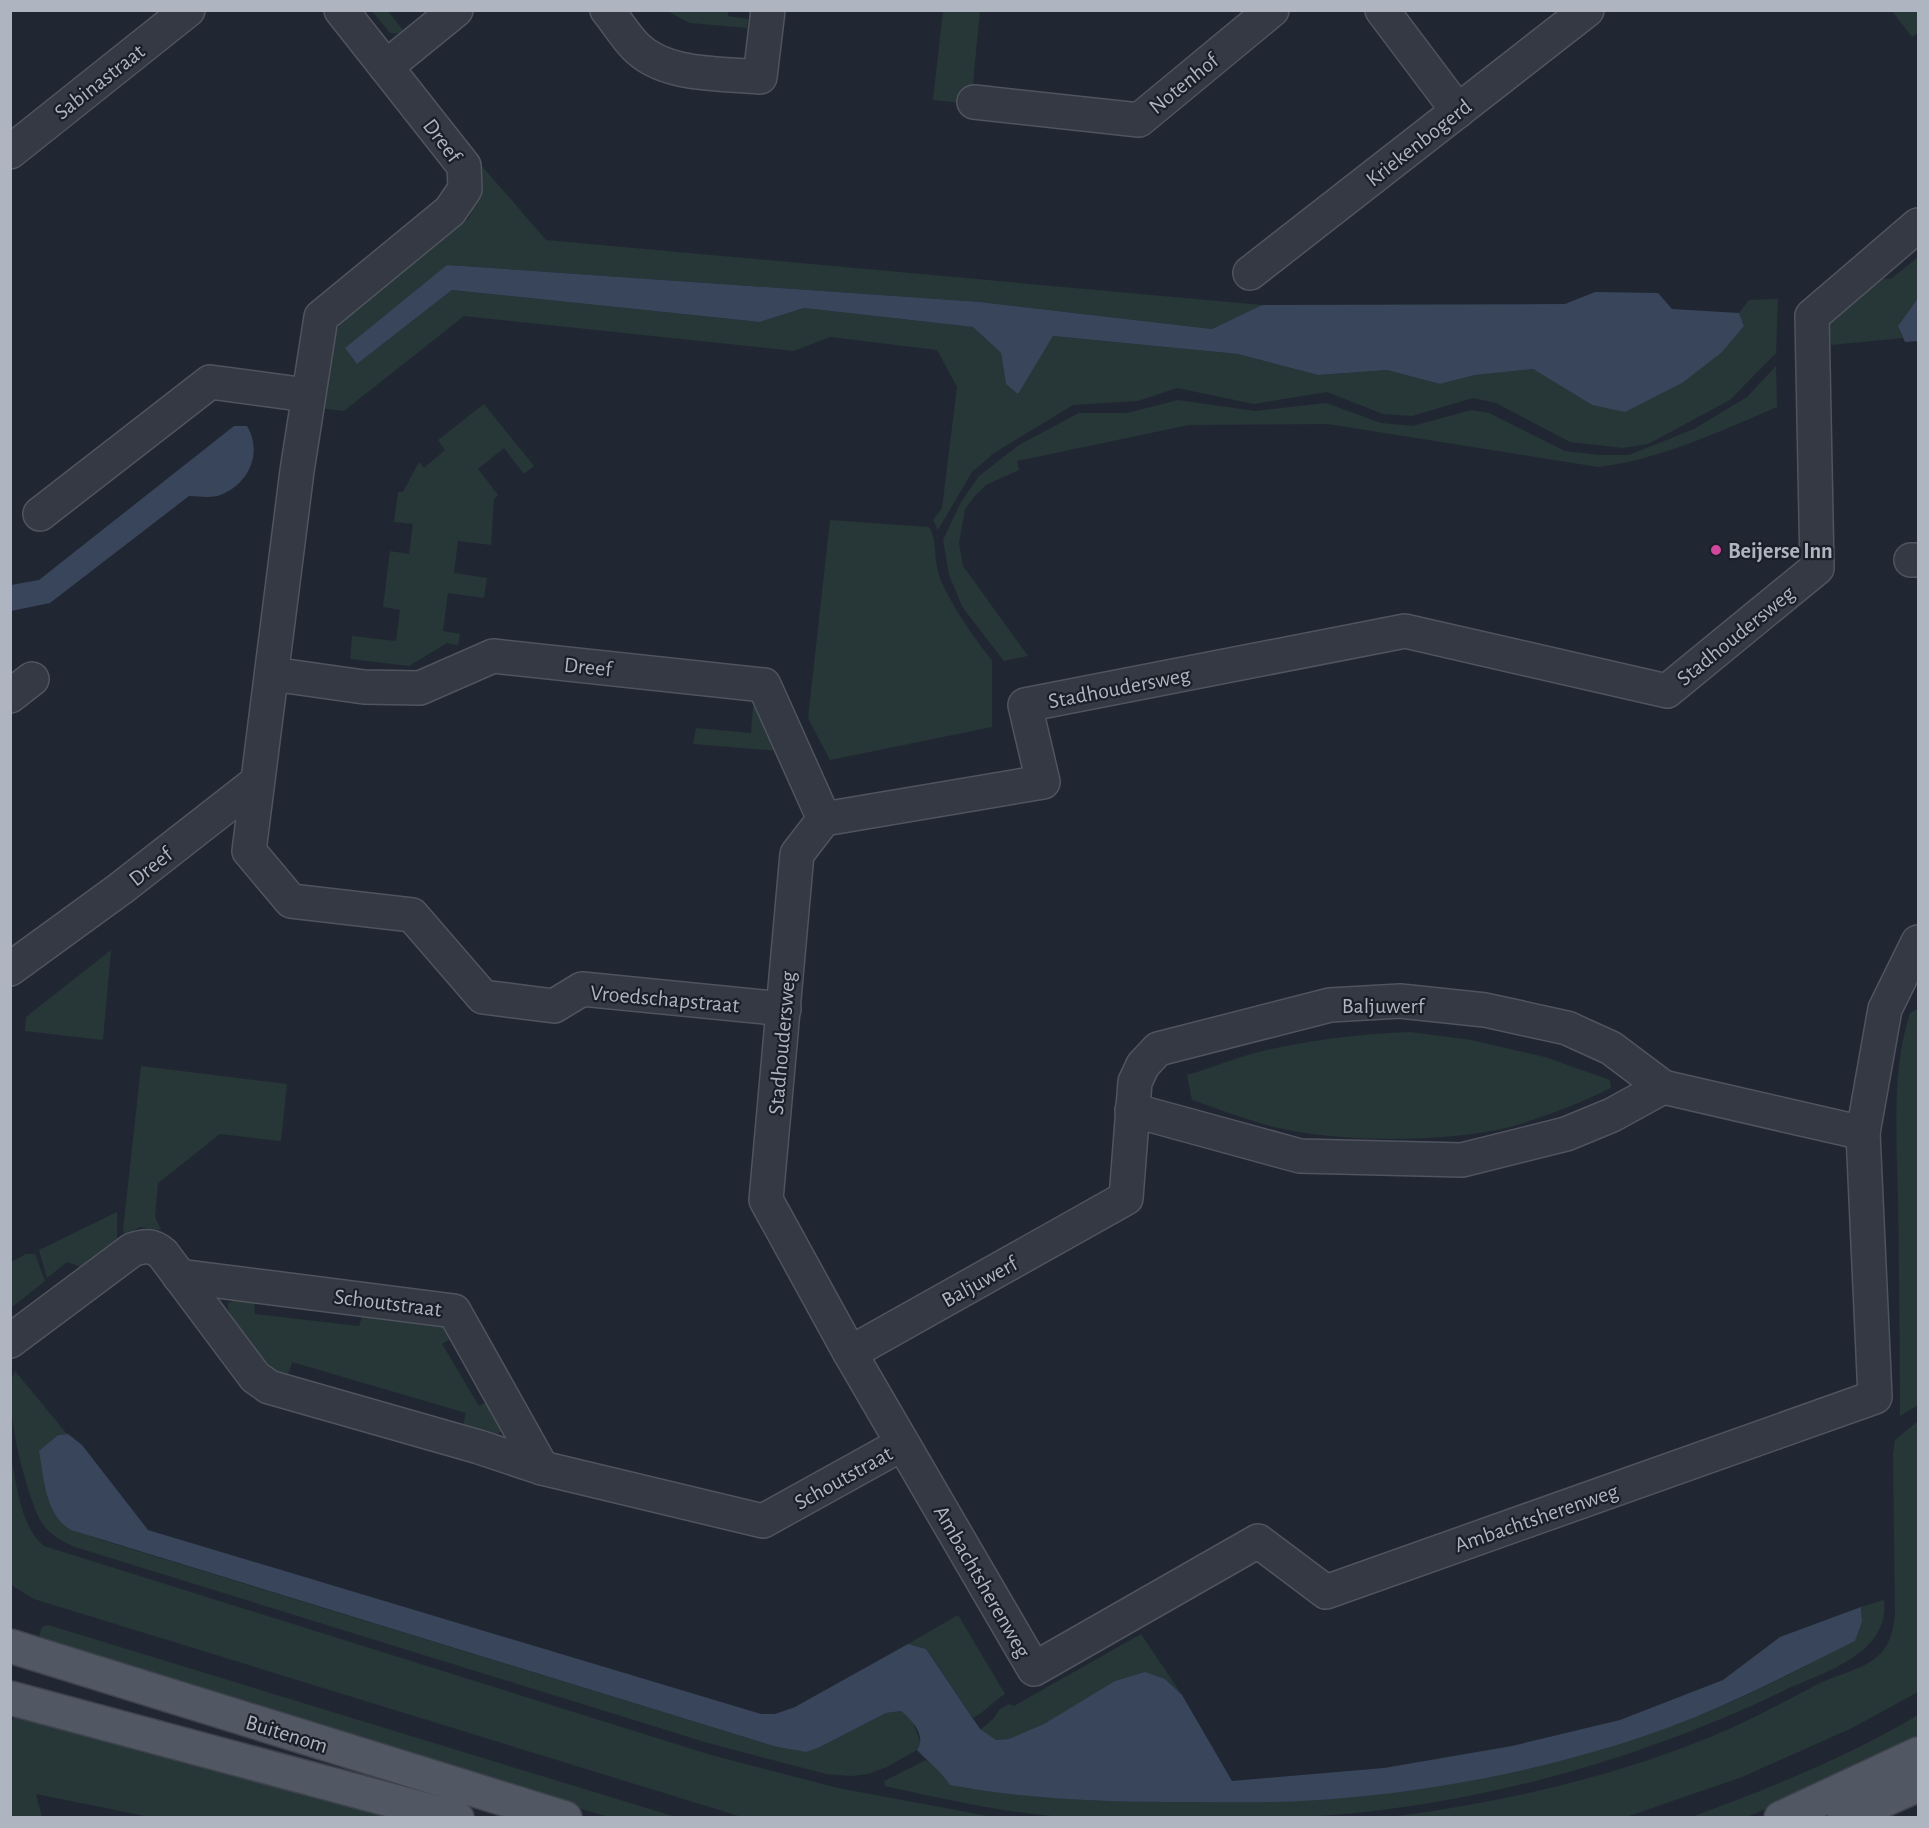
<svg xmlns="http://www.w3.org/2000/svg" width="1929" height="1828" font-family="'Alegreya Sans',sans-serif">
  <style>
    .green { fill: #273637 }
    .water { fill: #39455a }
    .lines { fill: none; stroke-linecap: round; stroke-linejoin: round }
    .minor-casing { stroke: #4f545e; stroke-width: 36 }
    .major-casing { stroke: #3e434d; stroke-width: 36 }
    .minor { stroke: #343943; stroke-width: 33 }
    .major { stroke: #525863; stroke-width: 33 }
    .hotel-dot { fill: #d1479c; stroke: #1a1f28; stroke-width: 2 }
    .labels { text-anchor: middle; stroke-width: 4.5; stroke-linejoin: round; paint-order: stroke }
    .street-label { font-size: 22px; fill: #aeb4c0; stroke: #1a1f28 }
    .poi-label { font-size: 22px; font-weight: bold; fill: #aeb4c0; stroke: #1a1f28; text-anchor: start }
  </style>
  <rect width="100%" height="100%" fill="#212732"/>
  <g class="green">
    <path d="M372 11H388L406 34 390 33Z"/>
    <path d="M667 11H728V16L748 19 747 28 690 23Z"/>
    <path d="M943 11H980L971 104 933 100Z"/>
    <path d="M1892 11H1918V33L1912 37Z"/>
    <path d="M475 158 546 240 1262 305 1212 329 980 302 447 265 357 364 452 290 760 322 804 308 973 327 1001 353 1006 384 1053 336 1238 354 1318 375 1387 370 1440 384 1475 375 1533 369 1592 405 1744 326 1739 313 1749 300 1778 299 1776 353 1730 400 1648 444 1623 448 1570 442 1496 403 1473 398 1412 416 1383 414 1327 392 1254 404 1177 388 1138 401 1073 405 994 453 972 472 938 530 933 520 942 508 957 387 937 350 830 337 794 351 464 316 344 411 318 408 326 354 340 324 469 218 479 190Z"/>
    <path d="M1918 257V298L1898 326 1903 338 1831 345 1828 315 1868 278 1891 279Z"/>
    <path d="M1776 366 1777 407C1718 432 1662 459 1598 467L1328 424 1189 425 1017 461 1019 470 986 485 974 497 965 509 959 543 963 566 1028 656 1004 661 963 608 949 575 943 540 961 502 979 476 1019 445 1079 413H1127L1178 400 1255 411 1326 403 1381 423 1413 426 1471 410 1489 413 1565 451 1599 455H1629L1694 429 1747 397Z"/>
    <path d="M484 404 534 466 524 474 504 448 478 469 498 495 494 499 491 545 458 541 454 573 487 578 484 598 448 593 443 631 460 634 458 645 447 643 409 666 350 659 352 636 396 641 400 610 383 607 390 551 409 554 413 524 394 522 398 492H403L419 462 424 468 445 450 438 440Z"/>
    <path d="M830 520 929 527C937 539 934 557 938 572 946 598 975 640 992 660V727L830 760 808 718Z"/>
    <path d="M753 707 759 708 780 751 693 744 696 728 751 733Z"/>
    <path d="M111 950 103 1040 25 1031 26 1017Z"/>
    <path d="M1918 1009V1405L1900 1416C1900 1344 1899 1272 1898 1200 1897 1138 1891 1072 1910 1013Z"/>
    <path d="M1410 1032 1471 1040 1545 1057 1610 1080 1611 1088C1578 1104 1545 1117 1510 1127 1445 1143 1339 1143 1274 1127 1247 1120 1219 1109 1192 1100L1187 1075C1214 1067 1240 1056 1267 1050 1315 1039 1362 1034 1410 1032Z"/>
    <path d="M141 1066 287 1084 281 1141 220 1134 158 1183 155 1217 161 1230 140 1227 125 1235 123 1230Z"/>
    <path d="M117 1212V1242L81 1267 67 1262 47 1278 39 1250Z"/>
    <path d="M26 1254H35L45 1281 11 1308V1262Z"/>
    <path d="M237 1299 254 1301 255 1314 359 1326 363 1314 441 1323 454 1337 442 1344 479 1406 490 1401 503 1430 495 1436 463 1425 466 1413 292 1362 288 1375C280 1373 273 1370 268 1364 258 1354 224 1314 228 1303Z"/>
    <path d="M15 1371 67 1434 58 1435 92 1537 777 1747 806 1752 818 1748 886 1713 901 1711 912 1720 921 1744 917 1750 887 1767 868 1774 851 1776 826 1774 708 1743 75 1547C62 1541 50 1535 42 1523 27 1499 0 1394 15 1371Z"/>
    <path d="M1918 1421V1692L1852 1728 1742 1777 1626 1817H1391C1499 1803 1606 1779 1708 1738 1745 1723 1782 1703 1818 1684 1838 1674 1867 1669 1882 1652 1891 1641 1894 1627 1895 1614L1893 1454 1895 1440Z"/>
    <path d="M11 1459C18 1488 20 1526 44 1546L711 1755 838 1788 993 1817H742L34 1599 11 1585Z"/>
    <path d="M1884 1600C1890 1654 1824 1672 1785 1690 1644 1758 1489 1802 1333 1815 1281 1819 1229 1817 1177 1817 1140 1817 1102 1820 1064 1817 1004 1813 944 1799 885 1786L884 1781 926 1760 937 1767 951 1785C1031 1800 1111 1802 1193 1802 1253 1802 1312 1802 1371 1795 1489 1782 1607 1753 1716 1708 1764 1689 1809 1664 1855 1641L1862 1622 1861 1607Z"/>
    <path d="M958 1615 1005 1694C992 1702 986 1711 973 1718L926 1649 908 1644Z"/>
    <path d="M48 1625 676 1817H608L37 1643 42 1627Z"/>
    <path d="M1141 1634 1182 1695 1165 1679 1009 1739 996 1740 980 1730 994 1718 999 1710 1009 1704 1014 1706Z"/>
    <path d="M18 1712 408 1817H150L36 1794 42 1817H11L10 1724Z"/>
    <path d="M1918 1715V1739L1881 1760 1747 1817 1689 1818C1767 1789 1846 1758 1918 1715Z"/>
  </g>
  <g class="water">
    <path d="M447 265 980 302 1212 329 1262 305 1565 304 1595 292 1658 293 1672 309 1739 313 1744 326 1721 353 1682 383 1625 412 1592 405 1533 369 1475 375 1440 384 1387 370 1318 375 1238 354 1053 336 1018 394 1006 384 1001 353 973 327 804 308 760 322 452 290 357 364 345 348Z"/>
    <path d="M1918 298V341L1905 342 1898 326Z"/>
    <path d="M234 426H247C264 454 247 487 217 496 208 498 198 496 189 496L50 603 11 611V585L39 580Z"/>
    <path d="M68 1434 82 1445 148 1530 761 1714H775L795 1707 908 1644 926 1649 980 1729 996 1740 1009 1739 1044 1724 1115 1681 1145 1672 1165 1679 1182 1695 1232 1781 1384 1768 1512 1746 1620 1720 1723 1680 1780 1637 1861 1607 1862 1622 1855 1641C1793 1672 1730 1705 1664 1729 1551 1770 1421 1795 1301 1801 1264 1803 1226 1802 1189 1802 1108 1802 1030 1800 950 1785 939 1769 929 1763 917 1750 927 1736 912 1720 901 1711L886 1713 818 1748 806 1752 777 1747 71 1530C45 1515 44 1478 39 1451L58 1435Z"/>
  </g>
  <g class="lines">
    <g class="minor-casing">
      <g id="minor">
        <path d="M341 10 386 67"/>
        <path d="M456 10 386 67 464 166 465 189 450 211 321 317 297 471 249 851 291 901 412 915 483 997 554 1006 582 989 784 1009"/>
        <path d="M607 10C617 22 625 36 636 47 666 77 721 73 760 77L768 10"/>
        <path d="M1382 10 1458 111"/>
        <path d="M974 102 1139 120 1272 10"/>
        <path d="M10 152 188 10"/>
        <path d="M1918 225 1812 316 1817 568 1667 691 1405 631 1025 705 1043 782 824 819 797 854 766 1200 850 1353 1034 1669 1258 1541 1326 1592 1875 1397 1863 1133 1885 1009 1918 942"/>
        <path d="M1250 273 1587 10"/>
        <path d="M40 514 210 382 307 395"/>
        <path d="M1911 560H1918"/>
        <path d="M272 674 364 687 420 688 493 656 764 685 824 819"/>
        <path d="M10 696 32 679"/>
        <path d="M10 969 120 889 257 782"/>
        <path d="M1132 1110 1300 1156 1462 1160 1566 1134 1612 1115 1663 1087 1863 1133"/>
        <path d="M179 1276 454 1311 542 1468"/>
        <path d="M10 1341 132 1250C145 1245 153 1245 163 1254L255 1377 269 1387 479 1447 542 1468 763 1521 902 1444"/>
        <path d="M850 1353 1126 1198 1135 1082 1143 1065 1158 1049 1330 1005 1400 1001 1485 1010 1567 1028 1611 1048 1663 1087"/>
      </g>
    </g>
    <g class="major-casing">
      <g id="major">
        <path d="M10 1646 565 1818"/>
        <path d="M10 1698 457 1818"/>
        <path d="M1781 1818 1918 1754"/>
        <path d="M1844 1818 1918 1785"/>
      </g>
    </g>
    <use href="#minor" class="minor"/>
    <use href="#major" class="major"/>
  </g>
  <circle class="hotel-dot" cx="1716" cy="550" r="6"/>
  <g class="labels">
    <g class="street-label">
      <text transform="translate(99 81) rotate(-38)" y="8">Sabinastraat</text>
      <text transform="translate(1183 83) rotate(-39)" y="8">Notenhof</text>
      <text transform="translate(443 140) rotate(53)" y="8">Dreef</text>
      <text transform="translate(1418 142) rotate(-38)" y="8">Kriekenbogerd</text>
      <text transform="translate(1735 635) rotate(-39)" y="8">Stadhoudersweg</text>
      <text transform="translate(588 666) rotate(6)" y="8">Dreef</text>
      <text transform="translate(1119 687) rotate(-11)" y="8">Stadhoudersweg</text>
      <text transform="translate(150 866) rotate(-38)" y="8">Dreef</text>
      <text transform="translate(665 998) rotate(5)" y="8">Vroedschapstraat</text>
      <text x="1383" y="1013">Baljuwerf</text>
      <text transform="translate(781 1043) rotate(-85)" y="8">Stadhoudersweg</text>
      <text transform="translate(979 1281) rotate(-29)" y="8">Baljuwerf</text>
      <text transform="translate(388 1302) rotate(7)" y="8">Schoutstraat</text>
      <text transform="translate(843 1477) rotate(-29)" y="8">Schoutstraat</text>
      <text transform="translate(1536 1517) rotate(-19)" y="8">Ambachtsherenweg</text>
      <text transform="translate(983 1581) rotate(60)" y="8">Ambachtsherenweg</text>
      <text transform="translate(287 1733) rotate(17)" y="8">Buitenom</text>
    </g>
    <g class="poi-label">
      <text x="1728" y="558">Beijerse Inn</text>
    </g>
  </g>
  <rect width="1929" height="1828" fill="none" stroke="#aeb4c0" stroke-width="24"/>
</svg>
